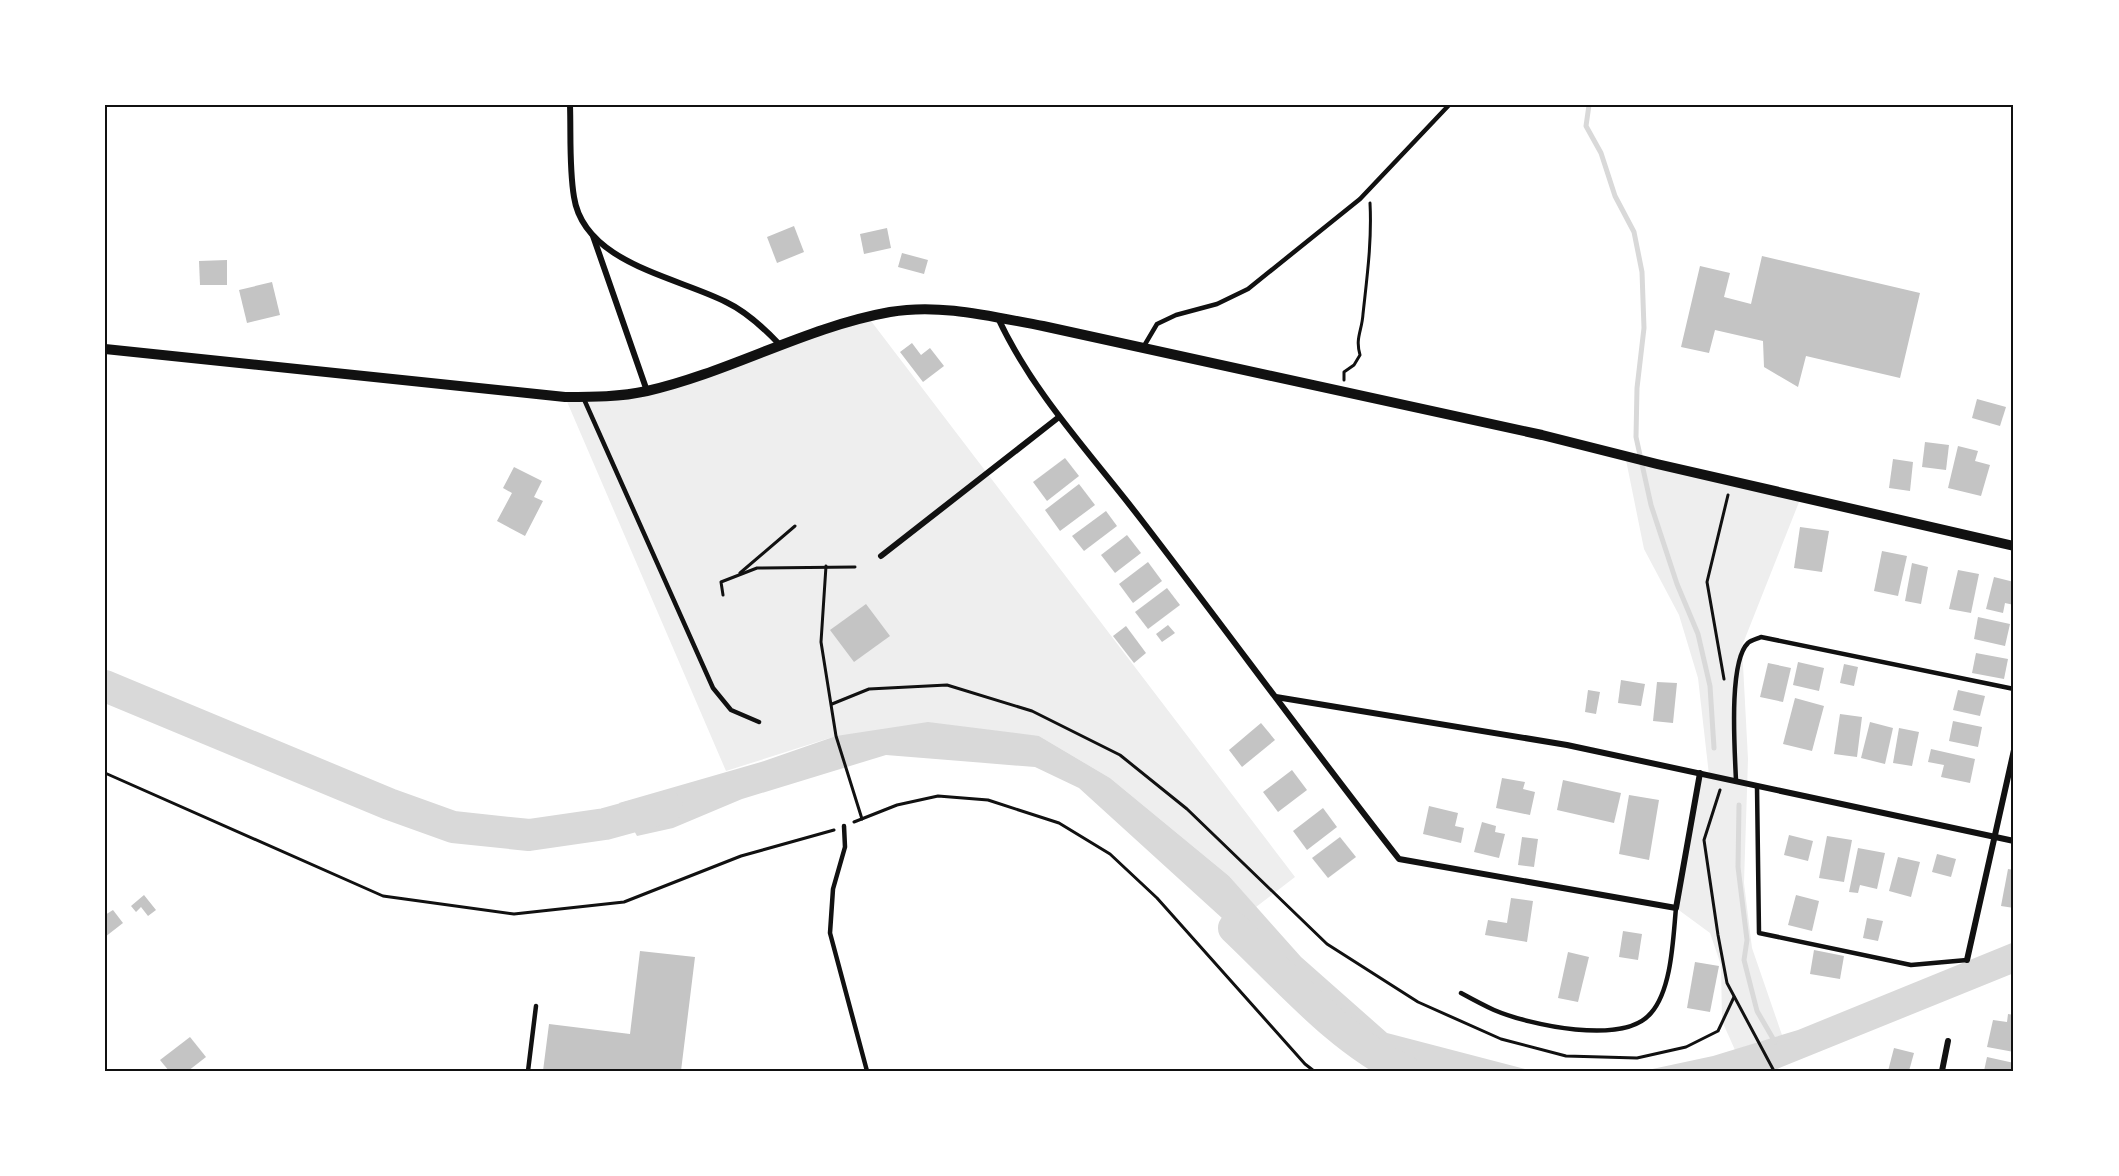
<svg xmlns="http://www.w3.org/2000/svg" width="2119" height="1176" font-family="Overpass,sans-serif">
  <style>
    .green { fill: #eee }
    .water { fill: #d9d9d9 }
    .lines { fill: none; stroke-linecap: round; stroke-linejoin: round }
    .stream { stroke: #d9d9d9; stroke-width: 5 }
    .river { stroke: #d9d9d9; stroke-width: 32 }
    .building { fill: #c4c4c4 }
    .path { stroke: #111; stroke-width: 3 }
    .service { stroke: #111; stroke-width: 4.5 }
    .minor { stroke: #111; stroke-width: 6 }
    .tertiary { stroke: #111; stroke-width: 10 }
    .neatline { fill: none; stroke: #111; stroke-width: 2 }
  </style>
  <rect width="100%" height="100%" fill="#fff"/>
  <g class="green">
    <path d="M868 317 1295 877 1256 907 1229 876 1110 778 1039 736H836L726 771 565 397 647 391Z"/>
    <path d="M1625 455 1801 497 1742 646 1748 759 1744 883 1752 948 1782 1035 1735 1050 1722 1021 1721 965 1710 933 1676 908 1700 773 1709 775 1698 678 1679 615 1644 549Z"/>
  </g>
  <g class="water">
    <path d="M928 722 1039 736 1110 778 1229 876 1301 957 1387 1033 1533 1071H1417L1367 1050 1079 788 1035 767 886 755 742 799 673 828 637 836 619 803 761 762 836 736Z"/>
    <path d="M2014 942V973L1772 1071H1643L1713 1056 1798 1030Z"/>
  </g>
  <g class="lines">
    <g class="stream">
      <path d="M1589 105 1586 126 1601 153 1615 196 1634 232 1642 272 1644 328 1637 388 1636 437 1651 505 1677 584 1698 634 1710 686 1714 748"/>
      <path d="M1739 805 1738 867 1747 940 1744 960 1757 1011 1775 1042"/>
    </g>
    <g class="river">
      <path d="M105 686 389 804 453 827 529 835 605 824 667 807"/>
      <path d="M1234 928C1286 977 1340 1041 1405 1071"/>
    </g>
  </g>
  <g class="building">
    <path d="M794 226 804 252 777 263 767 237Z"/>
    <path d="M887 228 891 248 864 254 860 234Z"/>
    <path d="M902 253 928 260 924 274 898 267Z"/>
    <path d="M1762 256 1920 293 1900 378 1806 356 1798 387 1764 367 1763 341 1715 330 1709 353 1681 347 1700 266 1730 273 1724 297 1751 304Z"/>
    <path d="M227 260V285H200L199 261Z"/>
    <path d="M272 282 280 315 247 323 239 290Z"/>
    <path d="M912 343 921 355 930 348 944 366 923 382 900 352Z"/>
    <path d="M1977 399 2006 407 2000 426 1972 418Z"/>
    <path d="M1925 442 1949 445 1946 470 1922 467Z"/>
    <path d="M1958 446 1978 451 1975 461 1990 465 1981 496 1948 488Z"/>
    <path d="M1065 458 1079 476 1047 501 1033 482Z"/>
    <path d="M1893 459 1913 462 1910 491 1889 488Z"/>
    <path d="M514 467 542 481 534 497 543 501 525 536 497 521 512 493 503 488Z"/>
    <path d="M1079 484 1095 505 1060 531 1045 510Z"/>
    <path d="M1106 511 1117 526 1084 551 1072 536Z"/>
    <path d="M1800 527 1829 531 1822 572 1794 568Z"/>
    <path d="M1127 535 1141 553 1115 573 1101 555Z"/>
    <path d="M1882 551 1907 556 1898 596 1874 591Z"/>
    <path d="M1148 562 1162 581 1133 603 1119 584Z"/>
    <path d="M1912 563 1928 567 1921 604 1905 601Z"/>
    <path d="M1958 570 1979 574 1971 613 1949 609Z"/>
    <path d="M1994 577 2014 582V605L2005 603 2003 613 1986 609Z"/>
    <path d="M1167 588 1180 605 1148 629 1135 612Z"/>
    <path d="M866 604 890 636 854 662 830 630Z"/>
    <path d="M1978 617 2010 624 2005 646 1974 639Z"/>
    <path d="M1168 625 1175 633 1162 642 1156 634Z"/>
    <path d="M1126 626 1146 653 1134 663 1113 636Z"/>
    <path d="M1976 653 2008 659 2004 679 1972 673Z"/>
    <path d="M1798 662 1824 668 1819 691 1793 685Z"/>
    <path d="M1768 663 1791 668 1783 702 1760 697Z"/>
    <path d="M1844 664 1858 667 1854 686 1840 683Z"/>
    <path d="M1621 680 1645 684 1641 706 1618 703Z"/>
    <path d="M1657 682 1677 683 1673 723 1653 721Z"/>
    <path d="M1588 690 1600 692 1596 714 1585 712Z"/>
    <path d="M1958 690 1985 696 1980 716 1953 710Z"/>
    <path d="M1795 698 1824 706 1812 751 1783 744Z"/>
    <path d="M1840 714 1862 717 1857 757 1834 754Z"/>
    <path d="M1953 721 1982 727 1978 747 1949 741Z"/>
    <path d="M1870 722 1893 728 1885 764 1861 758Z"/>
    <path d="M1261 723 1275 740 1242 767 1229 750Z"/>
    <path d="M1899 728 1919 732 1912 766 1893 763Z"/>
    <path d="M1931 749 1975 759 1970 783 1941 777 1944 765 1928 762Z"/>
    <path d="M1292 770 1307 790 1278 812 1263 792Z"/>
    <path d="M1502 778 1525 782 1523 789 1535 792 1530 815 1496 808Z"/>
    <path d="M1563 780 1621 793 1614 823 1557 810Z"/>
    <path d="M1629 795 1659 800 1649 860 1619 854Z"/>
    <path d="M1429 806 1458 813 1455 826 1464 828 1461 843 1423 834Z"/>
    <path d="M1323 808 1337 827 1307 850 1293 831Z"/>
    <path d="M1482 822 1496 826 1495 832 1505 834 1499 858 1474 852Z"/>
    <path d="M1789 835 1813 841 1808 861 1784 855Z"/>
    <path d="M1827 836 1852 840 1844 882 1819 878Z"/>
    <path d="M1340 837 1356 857 1328 878 1312 858Z"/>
    <path d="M1522 837 1538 839 1534 867 1518 865Z"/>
    <path d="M1858 848 1885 853 1877 889 1860 885 1858 893 1849 892Z"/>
    <path d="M1937 854 1956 859 1951 877 1932 872Z"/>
    <path d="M1898 857 1920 862 1911 897 1889 891Z"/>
    <path d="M2008 869 2014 870V908L2001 906Z"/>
    <path d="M144 895 156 910 148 916 141 907 136 912 131 906Z"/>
    <path d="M1796 895 1819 901 1812 931 1788 925Z"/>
    <path d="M1511 898 1533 901 1527 942 1485 935 1488 920 1507 923Z"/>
    <path d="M113 910 123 923 105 937V915Z"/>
    <path d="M1867 918 1883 921 1878 941 1863 938Z"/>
    <path d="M1623 931 1642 934 1638 960 1619 957Z"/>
    <path d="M1814 950 1844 956 1840 979 1810 974Z"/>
    <path d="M640 951 695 957 681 1071H543L549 1024 630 1034Z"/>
    <path d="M1568 952 1589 957 1578 1002 1558 998Z"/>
    <path d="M1695 962 1719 966 1710 1012 1687 1008Z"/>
    <path d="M2008 1014 2014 1015V1052L1987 1047 1993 1020 2007 1022Z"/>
    <path d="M190 1037 206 1057 188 1071H169L160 1060Z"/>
    <path d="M1894 1048 1914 1053 1909 1071H1888Z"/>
    <path d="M1987 1057 2014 1063V1071H1984Z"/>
  </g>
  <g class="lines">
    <g class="path">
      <path d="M1344 380V372L1354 365 1360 355C1355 338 1362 331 1363 314 1367 277 1372 241 1370 203"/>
      <path d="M826 566 821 642 836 736 862 819"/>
      <path d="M740 573 795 526"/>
      <path d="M723 595 721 582 757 568 855 567"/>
      <path d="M1724 679 1707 582 1728 495"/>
      <path d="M832 704 869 689 947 685 1032 711 1120 755 1187 809 1327 944 1418 1002 1501 1039 1566 1056 1637 1058 1686 1047 1718 1031 1734 997"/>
      <path d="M105 773 383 896 514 914 624 902 741 856 834 830"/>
      <path d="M1720 790 1704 840 1718 935 1727 983 1774 1071"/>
      <path d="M854 822 897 805 938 796 988 800 1059 823 1110 854 1157 898 1305 1064 1314 1071"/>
    </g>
    <g class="service">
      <path d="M1144 346 1157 324 1176 315 1217 304 1248 289 1360 199 1449 105"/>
      <path d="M583 397 713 688 731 710 759 722"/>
      <path d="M1736 781C1735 753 1728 662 1748 643 1751 640 1757 639 1761 637L2014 689"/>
      <path d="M1757 786 1759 933 1911 965 1967 960"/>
      <path d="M844 826 845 847 833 889 830 933 867 1071"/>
      <path d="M1461 993C1472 999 1483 1005 1494 1010 1529 1025 1624 1046 1651 1013 1672 989 1673 938 1676 908"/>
      <path d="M528 1071 536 1006"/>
    </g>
    <g class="minor">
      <path d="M570 105C571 135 569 167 574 197 584 263 677 277 726 302 747 312 764 328 780 345"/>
      <path d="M593 236 647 391"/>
      <path d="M998 318C1034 395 1092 455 1143 522 1229 634 1312 748 1399 859L1676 908 1700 773"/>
      <path d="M881 556 1059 417"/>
      <path d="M1276 697 1567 745 2014 841"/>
      <path d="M1967 960 2014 750"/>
      <path d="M1942 1071 1948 1041"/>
    </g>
    <path class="tertiary" d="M105 349 565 397C593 397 620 397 647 391 730 372 806 327 890 312 941 303 993 317 1043 326L1542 435 1657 464 2014 546"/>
  </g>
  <rect width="2119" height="1176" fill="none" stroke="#ffffff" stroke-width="213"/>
  <rect x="106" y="106" width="1906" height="964" class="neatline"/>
</svg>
